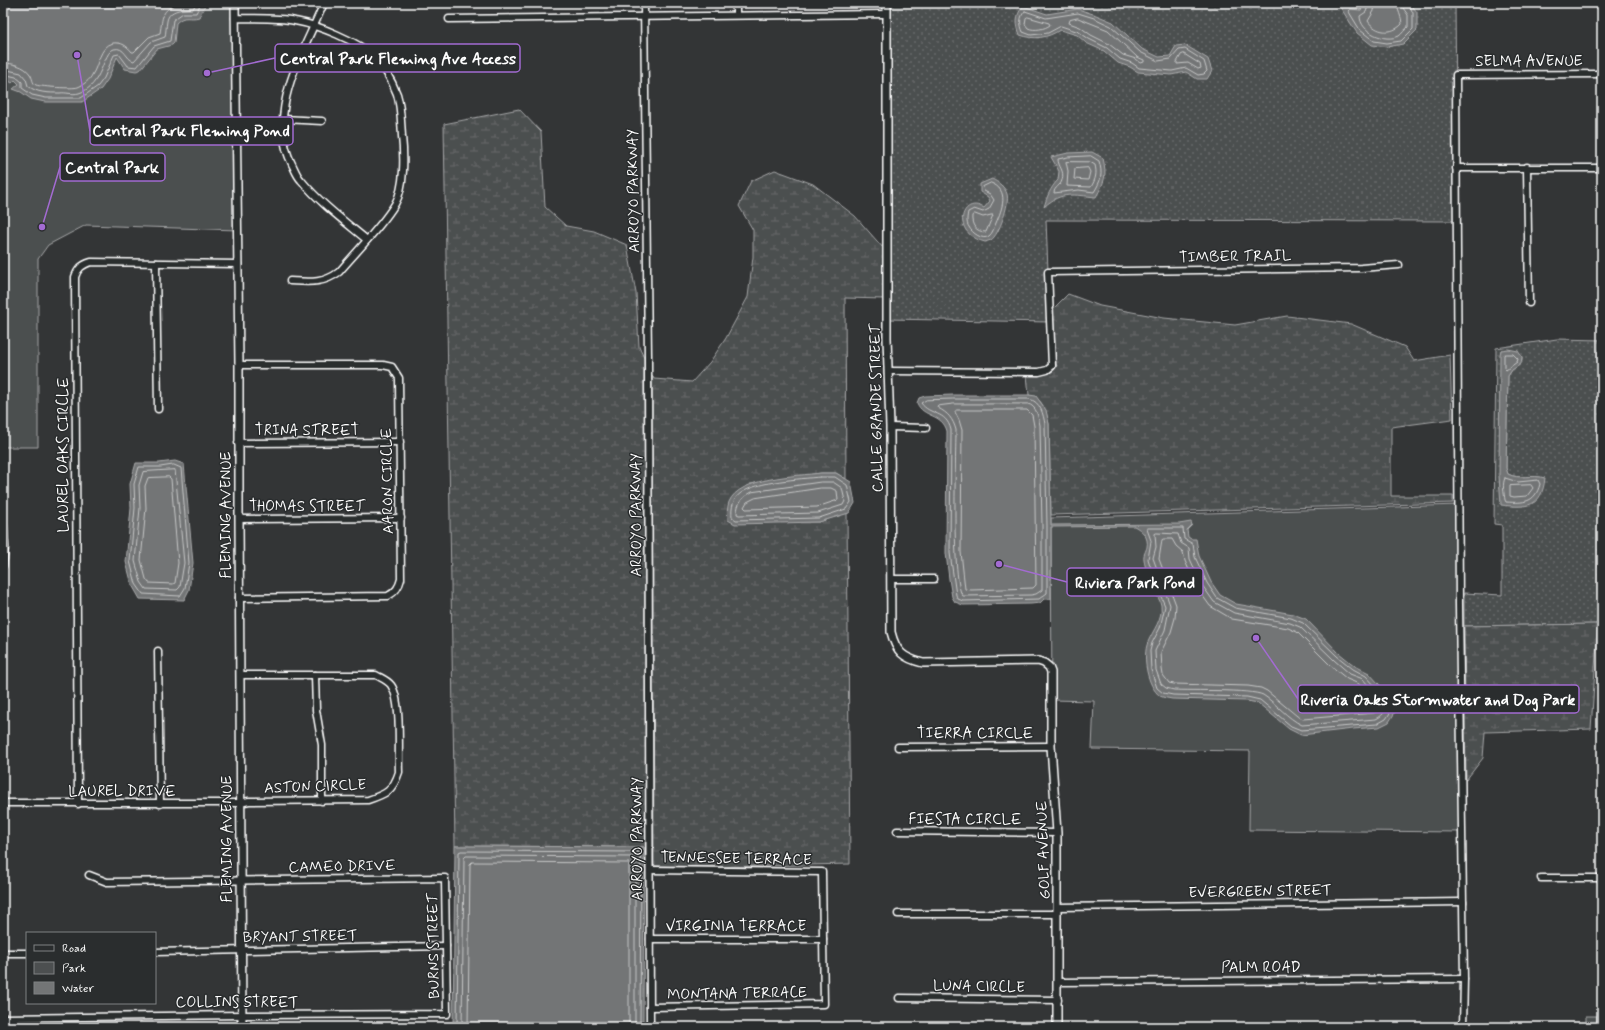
<svg xmlns="http://www.w3.org/2000/svg" width="1605" height="1030" font-family="Mynerve,sans-serif">
  <style>
    .grass { fill: url(#grass-dots); stroke: #a6a7a8; fill-rule: evenodd }
    .wetland { fill: url(#wetland-marsh); stroke: #a6a7a8 }
    .park { fill: #4c4f50; stroke: #a6a7a8 }
    .water { fill: #737576; stroke: #abacad }
    .lines { fill: none; stroke-linecap: round; stroke-linejoin: round }
    .shore { stroke: #c7c8c8; stroke-width: 1 }
    .minor-casing { stroke: #fff; stroke-width: 9 }
    .tertiary-casing { stroke: #fff; stroke-width: 10 }
    .minor { stroke: #2a2d2e; stroke-width: 6 }
    .tertiary { stroke: #2a2d2e; stroke-width: 7 }
    .labels { text-anchor: middle; stroke-width: 3; stroke-linejoin: round; paint-order: stroke }
    .street-label { font-size: 15px; fill: #fff; stroke: #2a2d2e }
    .leader { fill: none; stroke: #a36bd2; stroke-width: 1.5 }
    .callout-dot { fill: #a36bd2; stroke: #2a2d2e; stroke-width: 1.5 }
    .callout { fill: #2a2d2e; stroke: #a36bd2; stroke-width: 1.5 }
    .callout-label { font-size: 16px; text-anchor: middle; font-weight: bold; fill: #fff }
  </style>
  <defs>
    <pattern id="grass-dots" width="8" height="8" patternUnits="userSpaceOnUse"><rect width="8" height="8" fill="#4c4f50"/><path d="M2 2h.1M6 6h.1" fill="none" stroke="#67696a" stroke-width="1.8" stroke-linecap="round"/></pattern>
    <pattern id="wetland-marsh" width="20" height="14" patternUnits="userSpaceOnUse"><rect width="20" height="14" fill="#4c4f50"/><path d="M1 5h8M5 5V1M11 12h8M15 12V8" fill="none" stroke="#67696a"/></pattern>
  </defs>
  <rect width="100%" height="100%" fill="#333536"/>
  <filter id="ink" filterUnits="userSpaceOnUse"><feTurbulence type="fractalNoise" baseFrequency=".025" numOctaves="2"/><feDisplacementMap in="SourceGraphic" scale="8" xChannelSelector="R" yChannelSelector="G"/><feConvolveMatrix kernelMatrix="1 2 1 2 8 2 1 2 1" color-interpolation-filters="sRGB"/></filter>
  <g filter="url(#ink)">
    <g class="grass">
      <path d="M887 3H1455L1457 221 1046 220 1050 322 887 319Z"/>
      <path d="M1557 339 1602 340V353L1599 357 1602 394V624L1464 626V593L1502 595V525L1494 524 1496 348ZM1501 350 1520 354 1522 357V361L1512 370 1508 376 1506 468 1508 474C1519 480 1532 474 1544 478L1500 488Z"/>
    </g>
    <g class="wetland">
      <path d="M519 109 541 132 545 207 566 226 594 231 627 245 636 293 639 347 644 358 646 869 644 847 455 846 444 124Z"/>
      <path d="M775 170 813 184 855 216 884 249V299L845 298 846 479 836 473H821L750 484 794 522H819L847 513 850 864 716 867 654 866 652 375 654 379 692 382 710 362 726 338 748 297 753 257V230L739 206 751 181Z"/>
      <path d="M1068 294 1100 306 1164 318 1235 325 1287 316 1351 324 1405 347 1414 361 1450 355 1452 419 1391 427V496H1453V503L1051 515 1049 424C1046 411 1043 398 1029 395L1027 375C1038 375 1053 376 1057 366L1056 364 1053 309Z"/>
      <path d="M1598 624 1591 729 1485 732 1483 758 1466 780 1464 626Z"/>
    </g>
    <g class="park">
      <path d="M3 3H235L238 230 86 225 48 245 38 259V447H3Z"/>
      <path d="M1459 505 1462 832 1249 830 1250 751 1092 749 1094 701 1052 700 1051 518Z"/>
      <rect x="1586" y="1016" width="11" height="11"/>
    </g>
    <g class="water">
      <path d="M3 3H206L199 17C189 20 185 14 176 23L174 43 172 45 157 49 140 70 136 71 125 69 117 57 108 79 101 89 82 102H45L31 99 21 92 13 89 19 84 15 80 12 83 3 77Z"/>
      <path d="M1343 3 1359 7 1361 3H1410L1417 12V30L1403 44 1387 47 1372 45 1357 33 1340 7Z"/>
      <path d="M1023 6 1047 14 1078 9 1096 15 1113 22 1142 49 1159 57 1170 56 1176 46 1185 45 1208 59 1212 71 1207 79H1197L1186 72 1171 75 1138 72 1130 67 1118 63 1104 51 1086 43 1077 35 1060 30C1047 38 1035 40 1020 35 1016 24 1015 16 1023 6Z"/>
      <path d="M1092 152 1103 158C1107 176 1105 181 1096 197 1074 195 1061 191 1044 207 1047 197 1050 188 1058 180L1059 171 1051 157 1068 153Z"/>
      <path d="M992 179C998 182 1005 187 1007 194 1010 203 999 235 991 240 989 241 987 241 985 242 949 233 962 194 984 208L990 201 988 197 980 192V184Z"/>
      <path d="M1508 349 1518 351 1522 357 1521 364 1512 370 1508 376 1506 468 1508 474C1519 480 1532 474 1545 478 1542 508 1526 508 1501 505L1499 476 1500 354 1501 350Z"/>
      <path d="M1602 353V394L1599 357Z"/>
      <path d="M953 395H1029L1036 396 1046 410 1049 424 1051 525 1179 524 1191 522 1192 525 1187 530 1188 537 1191 539H1196L1199 556 1211 582 1220 595 1236 604 1293 614 1306 619 1339 653 1355 666 1369 673 1388 694 1394 704V714L1389 722 1379 727 1353 729 1301 735 1289 729 1258 703 1247 701 1172 699C1168 698 1164 698 1160 696 1147 686 1142 657 1148 642 1153 630 1163 619 1161 605 1160 600 1157 595 1154 591 1150 582 1145 569 1144 559 1143 555 1146 551 1147 547 1149 537 1142 530 1134 526L1051 527V599H1044L1040 603 1031 604 963 605 955 602 952 597 949 579 946 553 947 431C942 413 923 418 917 403L919 398 925 396Z"/>
      <path d="M175 461 184 464 193 563 189 590 184 600 140 599 132 585 126 562 131 508 130 484 136 463H159Z"/>
      <path d="M821 473H836L851 482 855 503 849 513 819 522 735 524 728 520C727 515 727 507 729 502 739 477 797 476 821 473Z"/>
      <path d="M455 846 644 847 643 1027H453Z"/>
    </g>
    <g class="lines">
      <g class="shore">
        <path d="M1364 3 1361 10 1350 9 1349 12 1360 30 1374 41 1387 43 1401 41 1413 29V13L1408 3"/>
        <path d="M1369 3 1366 12 1360 16C1360 32 1385 43 1399 36 1402 34 1405 29 1408 27V15L1403 8V3"/>
        <path d="M1375 3 1374 11 1368 21C1376 33 1392 35 1402 24 1402 16 1397 11 1397 3"/>
        <path d="M1025 11 1046 18 1078 13 1094 18 1111 26 1140 52 1158 61 1171 59 1179 50 1185 49 1204 61 1207 71 1204 74 1198 75 1186 68 1172 71 1139 68 1132 63 1120 59 1107 48 1089 39 1079 32 1061 26 1048 33 1031 35 1023 32C1020 25 1019 17 1025 11Z"/>
        <path d="M1028 17 1049 23 1050 25C1045 29 1034 31 1028 28L1025 24 1026 18Z"/>
        <path d="M1078 18 1108 30 1137 57 1144 60V62L1141 63 1136 59 1123 55 1109 44 1091 35 1080 27 1069 23 1070 20Z"/>
        <path d="M1184 54 1200 64 1201 68 1198 69 1188 63 1177 64V62L1181 55Z"/>
        <path d="M3 63C12 63 25 66 30 74 33 78 32 83 36 85 42 87 73 89 78 87 83 85 90 80 92 75 99 65 99 47 113 43 122 42 127 46 132 52H134L149 37 160 33C163 17 160 10 179 3"/>
        <path d="M3 69 21 73 26 79 28 86C37 93 48 93 60 93 66 92 72 95 79 93 103 86 102 53 114 49 125 46 126 60 134 61L151 42 165 37C166 32 166 27 167 21 169 9 183 9 193 9L196 3"/>
        <path d="M3 74 16 77 22 82V88L32 95 46 98H81L98 86 104 78 114 55 119 54 128 66 137 67 154 46 170 41 173 20 183 13H196L201 3"/>
        <path d="M1091 156 1099 161C1103 174 1101 181 1094 192L1079 190 1054 193C1054 187 1061 186 1062 180 1065 170 1058 167 1058 159L1068 157Z"/>
        <path d="M1090 162 1095 165C1097 173 1096 179 1091 187L1067 186 1068 171 1066 162Z"/>
        <path d="M1088 168 1090 172 1088 180 1074 179 1075 169Z"/>
        <path d="M991 183C1010 190 1002 209 996 223 994 227 993 233 989 236 983 241 972 233 969 227 966 223 967 217 968 212L974 209 983 212 989 209 994 200 990 194 984 191 983 187Z"/>
        <path d="M975 214 983 217 991 215H993L986 232C976 232 971 225 972 216Z"/>
        <path d="M1506 354H1513L1518 359 1517 362 1506 370 1504 368V355Z"/>
        <path d="M953 399H1029C1041 402 1043 414 1045 424L1047 526V593L1039 599 963 601 958 599 956 595 950 553 951 430C946 410 930 416 921 403L926 400Z"/>
        <path d="M1028 404C1037 406 1038 417 1040 425L1042 526V590L1036 594 1031 595 963 596C951 585 956 453 956 430 953 419 948 413 938 408L937 406 953 404Z"/>
        <path d="M957 410H1027L1032 415 1034 426 1036 585 1033 588 971 590 965 589 961 552 962 430 959 420 955 412Z"/>
        <path d="M174 465 181 468 189 563 185 588 180 596 143 594 136 584 130 561 135 508 134 484 139 467H160Z"/>
        <path d="M175 470 184 563 180 587 177 590 146 589 141 582 135 561 140 508 139 485 143 472Z"/>
        <path d="M169 477 171 479 178 563 175 583 173 584 149 583 146 579 141 560 146 508 145 486 148 478Z"/>
        <path d="M820 477H835L847 485 851 502 846 509 819 518 736 520 732 517C731 508 733 498 741 493 758 481 800 479 820 477Z"/>
        <path d="M1505 478 1518 482 1538 480 1540 484C1535 503 1524 503 1506 502L1505 500C1504 493 1502 484 1505 478Z"/>
        <path d="M821 482H833L842 488 845 501 843 505 818 513 739 515 737 514C737 502 743 497 752 492Z"/>
        <path d="M1531 485 1533 488 1527 496 1514 497 1510 496V486Z"/>
        <path d="M821 488H831L837 491 838 500 817 507 746 509 744 507 747 502 755 498Z"/>
        <path d="M1147 528H1183L1184 539 1193 544 1195 557 1207 583 1217 598 1235 608 1291 618 1303 623 1337 656 1353 669 1366 676 1385 697 1390 705V713L1386 719 1377 724 1301 730 1291 726 1260 700 1247 697 1173 695 1163 693 1157 688 1151 670 1150 651 1152 643 1160 628 1165 606 1157 587 1148 559 1151 541Z"/>
        <path d="M1157 533 1178 534 1181 543 1189 548 1190 559 1202 585 1214 602 1234 613 1290 623 1300 627 1334 660 1350 674 1363 679 1385 706C1385 713 1382 716 1376 719L1302 725C1287 718 1277 704 1263 695 1251 689 1190 691 1174 690L1166 688 1161 684 1156 670 1155 651 1165 630 1170 605 1153 558 1156 547 1155 534Z"/>
        <path d="M1164 539H1172L1176 546 1183 552 1185 561 1197 588 1210 606 1232 619 1288 628 1297 632 1330 665 1347 679 1359 684 1379 708 1378 711 1374 713 1303 719 1297 716 1267 691 1261 688 1248 686 1174 684 1169 683 1163 675 1162 669 1161 652 1171 632 1175 618 1176 605 1159 559 1162 540Z"/>
        <path d="M457 1027 459 852 461 851 640 852 641 869 640 1027"/>
        <path d="M462 1027 464 858 466 856 635 857V1027"/>
        <path d="M468 1027 470 864 472 862 629 863V1027"/>
      </g>
      <g class="minor-casing">
        <g id="minor">
          <path d="M324 3C304 51 265 112 292 164 295 170 297 176 301 180 320 203 344 221 367 240"/>
          <path d="M644 3 648 356 650 1027"/>
          <path d="M736 3V15"/>
          <path d="M235 18C254 19 276 17 295 21 318 25 358 41 374 57 384 67 392 81 397 94 401 107 401 122 402 136 404 155 405 187 395 204 382 226 356 252 339 272 323 284 309 282 290 281"/>
          <path d="M449 19 886 14"/>
          <path d="M283 119 322 121"/>
          <path d="M1527 167 1529 303"/>
          <path d="M1456 168H1602"/>
          <path d="M156 263 158 409"/>
          <path d="M239 365H383L392 367 399 378 401 579C399 587 396 592 388 596L239 598"/>
          <path d="M889 371 1039 372 1047 370 1052 366 1048 272 1361 268 1399 265"/>
          <path d="M890 427 926 428"/>
          <path d="M238 443 400 442"/>
          <path d="M3 515 5 547 3 566"/>
          <path d="M239 519 401 518"/>
          <path d="M891 579H934"/>
          <path d="M158 651 160 804"/>
          <path d="M315 675 316 710 322 745V801"/>
          <path d="M898 747 1051 746"/>
          <path d="M3 803H240L249 801 368 800C386 794 393 791 399 772 398 752 402 700 391 685 387 680 381 678 376 675H240"/>
          <path d="M78 804 75 277C78 268 82 265 91 262L238 264"/>
          <path d="M897 831 1057 833"/>
          <path d="M1541 878H1602"/>
          <path d="M1057 907 1463 902"/>
          <path d="M898 914H1057"/>
          <path d="M650 939H823"/>
          <path d="M155 952 446 946"/>
          <path d="M3 953H27"/>
          <path d="M1058 982 1464 979"/>
          <path d="M899 998 1058 1000"/>
          <path d="M650 1007 824 1004 822 872 650 870"/>
          <path d="M3 1018 242 1015 447 1014 445 878 107 882 89 875"/>
          <path d="M1463 1027 1464 979 1459 604 1456 75 1602 74"/>
        </g>
      </g>
      <g class="tertiary-casing">
        <g id="tertiary">
          <path d="M235 3 239 365V519L242 1027"/>
          <path d="M887 3V338L890 427 891 632C896 652 903 658 923 663L1038 661 1044 663 1049 667 1051 672V746L1057 833V1027"/>
        </g>
      </g>
      <use href="#minor" class="minor"/>
      <use href="#tertiary" class="tertiary"/>
    </g>
  </g>
  <g class="labels">
    <g class="street-label">
      <text x="1529" y="66">SELMA AVENUE</text>
      <text transform="translate(633 191) rotate(-91)" y="5">ARROYO PARKWAY</text>
      <text transform="translate(1235 256) rotate(-1)" y="5">TIMBER TRAIL</text>
      <text transform="translate(876 408) rotate(-91)" y="5">CALLE GRANDE STREET</text>
      <text x="307" y="435">TRINA STREET</text>
      <text transform="translate(63 455) rotate(-90)" y="5">LAUREL OAKS CIRCLE</text>
      <text transform="translate(387 481) rotate(-91)" y="5">AARON CIRCLE</text>
      <text x="307" y="511">THOMAS STREET</text>
      <text transform="translate(226 515) rotate(-90)" y="5">FLEMING AVENUE</text>
      <text transform="translate(636 515) rotate(-90)" y="5">ARROYO PARKWAY</text>
      <text x="975" y="738">TIERRA CIRCLE</text>
      <text transform="translate(315 786) rotate(-2)" y="5">ASTON CIRCLE</text>
      <text x="122" y="796">LAUREL DRIVE</text>
      <text x="965" y="824">FIESTA CIRCLE</text>
      <text transform="translate(227 839) rotate(-90)" y="5">FLEMING AVENUE</text>
      <text transform="translate(637 839) rotate(-90)" y="5">ARROYO PARKWAY</text>
      <text transform="translate(1043 850) rotate(-92)" y="5">GOLF AVENUE</text>
      <text transform="translate(736 858) rotate(1)" y="5">TENNESSEE TERRACE</text>
      <text transform="translate(342 866) rotate(-1)" y="5">CAMEO DRIVE</text>
      <text transform="translate(1260 891) rotate(-1)" y="5">EVERGREEN STREET</text>
      <text x="736" y="931">VIRGINIA TERRACE</text>
      <text transform="translate(300 936) rotate(-1)" y="5">BRYANT STREET</text>
      <text transform="translate(433 946) rotate(-91)" y="5">BURNS STREET</text>
      <text x="1261" y="972">PALM ROAD</text>
      <text transform="translate(979 986) rotate(1)" y="5">LUNA CIRCLE</text>
      <text transform="translate(737 993) rotate(-1)" y="5">MONTANA TERRACE</text>
      <text x="237" y="1007">COLLINS STREET</text>
    </g>
  </g>
  <path class="leader" d="M207 73L275 58M77 55L90 131M42 227L60 167M999 564L1067 582M1256 638L1298 699"/>
  <g class="callout-dot">
    <circle cx="207" cy="73" r="4"/>
    <circle cx="77" cy="55" r="4"/>
    <circle cx="42" cy="227" r="4"/>
    <circle cx="999" cy="564" r="4"/>
    <circle cx="1256" cy="638" r="4"/>
  </g>
  <g class="callout">
    <rect x="275" y="44" width="245" height="28" rx="4"/>
    <rect x="90" y="117" width="203" height="28" rx="4"/>
    <rect x="60" y="153" width="105" height="28" rx="4"/>
    <rect x="1067" y="568" width="136" height="28" rx="4"/>
    <rect x="1298" y="685" width="281" height="28" rx="4"/>
  </g>
  <g class="callout-label">
    <text x="398" y="64">Central Park Fleming Ave Access</text>
    <text x="191" y="136">Central Park Fleming Pond</text>
    <text x="112" y="173">Central Park</text>
    <text x="1135" y="588">Riviera Park Pond</text>
    <text x="1438" y="705">Riveria Oaks Stormwater and Dog Park</text>
  </g>
  <rect width="1605" height="1030" fill="none" stroke="#2a2d2e" stroke-width="16"/>
  <rect x="8" y="8" width="1589" height="1014" fill="none" stroke="#fff" stroke-width="1.5" filter="url(#ink)"/>
  <rect x="26" y="932" width="130" height="72" fill="#2a2d2e" stroke="#7f8182"/>
  <rect x="34" y="945" width="20" height="6" fill="#2a2d2e" stroke="#7f8182"/>
  <text x="62" y="952" font-size="12" fill="#ffffff">Road</text>
  <rect x="34" y="962" width="20" height="12" fill="#4c4f50" stroke="#7f8182"/>
  <text x="62" y="972" font-size="12" fill="#ffffff">Park</text>
  <rect x="34" y="982" width="20" height="12" fill="#737576" stroke="#7f8182"/>
  <text x="62" y="992" font-size="12" fill="#ffffff">Water</text>
</svg>
